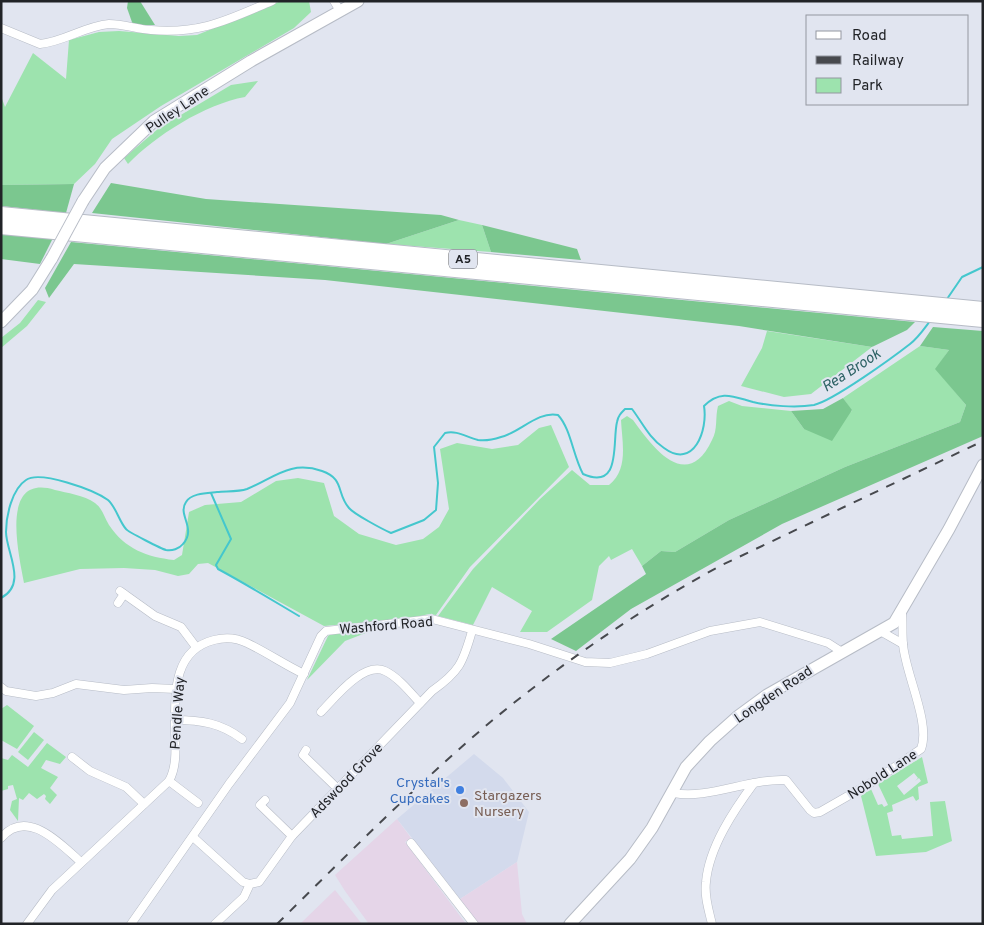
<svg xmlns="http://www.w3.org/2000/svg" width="984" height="925" font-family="Overpass,sans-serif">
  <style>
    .built { fill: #d3daec }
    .industrial { fill: #e5d5e8 }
    .green { fill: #9de3ae; fill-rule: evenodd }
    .forest { fill: #7bc78f }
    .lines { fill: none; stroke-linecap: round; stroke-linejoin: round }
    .stream { stroke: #44c7cd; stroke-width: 2 }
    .street-casing { stroke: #b7bcc6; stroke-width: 9 }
    .secondary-casing { stroke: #b7bcc6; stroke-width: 13 }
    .highway-casing { stroke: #b7bcc6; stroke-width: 16 }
    .street { stroke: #fff; stroke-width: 8 }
    .secondary { stroke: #fff; stroke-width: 11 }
    .highway { stroke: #fff; stroke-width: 14 }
    .rail { stroke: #47494e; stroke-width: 2; stroke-dasharray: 9 9; stroke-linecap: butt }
    .secondary-bridge-casing { stroke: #b7bcc6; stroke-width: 13; stroke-linecap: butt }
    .secondary-bridge { stroke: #fff; stroke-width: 11 }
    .shop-dot { fill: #3f7fe0; stroke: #e1e5f0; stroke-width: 2 }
    .education-dot { fill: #8d6e63; stroke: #e1e5f0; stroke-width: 2 }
    .labels { text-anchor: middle; stroke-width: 4; stroke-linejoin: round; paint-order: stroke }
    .shield { fill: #e1e5f0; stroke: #5b5d63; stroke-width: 1 }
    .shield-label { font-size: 12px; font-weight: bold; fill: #212327 }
    .street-label { font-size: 14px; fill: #212327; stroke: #e1e5f0 }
    .shop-label { font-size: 14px; fill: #366cbe; stroke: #e1e5f0; text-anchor: end }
    .education-label { font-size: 14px; fill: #785e54; stroke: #e1e5f0; text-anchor: start }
    .water-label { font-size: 15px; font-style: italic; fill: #2c6164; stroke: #e1e5f0 }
  </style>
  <rect width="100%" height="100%" fill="#e1e5f0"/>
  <path class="built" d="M474 754 503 778 529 812 517 862 460 899 397 819Z"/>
  <g class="industrial">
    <path d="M397 819 411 838 405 842 466 924H369L345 891 335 875Z"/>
    <path d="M517 862 522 914 527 924H479L460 899Z"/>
    <path d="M335 890 362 924H300Z"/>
  </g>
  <g class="green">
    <path d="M281 1H309L311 12 294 28 161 106 112 139 95 164 74 184 1 185V96L5 107 33 53 66 79 69 40 99 32 119 31 179 36 197 35Z"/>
    <path d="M258 81 245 97C205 104 155 136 128 164L124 158 159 128 231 85Z"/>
    <path d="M459 220 482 225 491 252 386 244Z"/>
    <path d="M38 300 46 302 27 326 1 348V338L20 323Z"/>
    <path d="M767 331 872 347 811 394 784 397 741 386 762 348Z"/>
    <path d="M920 346 949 350 936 369 966 405 960 422 845 467 729 520 675 552 661 551 642 566 632 549 611 560 609 556 599 566 592 600 547 632H520L532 611 492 587 473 625 438 616 473 569 540 499 572 470 590 485H609C629 469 622 442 621 420L627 416 633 420C653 448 687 493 712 440 718 430 715 417 718 406L729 401 742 406 791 411 804 429 852 411 843 398Z"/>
    <path d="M551 425 569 467 470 567 436 615 429 614 412 618 324 626 208 563 198 564 189 574 178 576 155 570 124 568 80 569 24 583C18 551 0 473 55 490 67 493 84 495 95 503 103 509 104 517 109 525 125 549 147 557 174 560L182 555 189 512 205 505 241 502 276 481 298 478 324 483 334 516 359 534 396 545 423 539 439 527 449 509 440 449 457 443 492 449 518 445 539 428Z"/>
    <path d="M376 629 345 641 307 680 328 636 333 633Z"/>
    <path d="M7 705 34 726 17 749 1 740V709Z"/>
    <path d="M34 732 44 740 28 760 18 752Z"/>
    <path d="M47 743 66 757 60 764 46 760 41 768 58 777 50 788 57 795 50 804 45 799 46 796 44 794 37 799 29 793 23 800 19 798 18 821 10 810 12 801 17 799 13 785 8 786V789L1 791V758L8 760 12 755 28 767Z"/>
    <path d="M922 757 928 783 918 787 919 799 916 801 913 796 892 805 893 811 887 813 892 836 901 835 902 839 933 836 930 802 945 801 952 841 926 852 876 856 861 796 871 789 878 805 882 804 884 807 888 805 878 784ZM914 773 918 778 915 781 919 778 921 781 904 795 897 786Z"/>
  </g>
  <g class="forest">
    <path d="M128 1H140L155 25H133L127 8Z"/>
    <path d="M111 183 206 199 441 215 459 220 386 244 92 213Z"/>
    <path d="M74 184 66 213 1 206V185Z"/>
    <path d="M482 225 577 249 581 260 491 252Z"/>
    <path d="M1 234 53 238 40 264 1 259Z"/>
    <path d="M71 242 915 322 907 330 872 347 739 326 325 280 74 264 49 298 45 288Z"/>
    <path d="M933 327 983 331V436L782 524 631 609 576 651 551 639 646 574 642 566 661 551 675 552 729 520 845 467 960 422 966 405 935 369 949 350 920 346Z"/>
    <path d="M843 398 852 410 832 441 804 429 791 411 823 409Z"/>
  </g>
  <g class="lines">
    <g class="stream">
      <path d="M947 299 962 277 983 267"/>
      <path d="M211 493 231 539 216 565 218 569C246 584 272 600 299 616"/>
      <path d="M1 598C28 584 6 552 6 532 6 516 12 489 26 480 40 470 94 490 108 500 116 507 119 521 126 529 128 532 162 549 166 550 172 551 179 549 183 544 197 528 177 515 186 502 191 493 208 493 217 492 226 491 238 492 247 489 274 478 290 460 322 471 345 479 336 493 349 508 354 514 382 529 391 533L424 520 436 510 438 483 434 447 445 433C457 430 466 437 478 440 485 441 495 439 501 437 521 432 537 411 558 415 571 429 573 456 583 474 622 491 612 442 617 422 618 416 621 413 625 409H632C642 422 649 438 664 448 694 470 708 430 704 406 721 389 734 397 753 402 770 406 796 408 814 405 834 400 892 358 910 344 918 338 924 329 930 321"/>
    </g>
    <g class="street-casing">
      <g id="street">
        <path d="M334 1 340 11"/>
        <path d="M1 28 40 44C63 42 85 26 109 24 123 24 137 29 151 30 202 34 227 20 272 1"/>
        <path d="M120 591 155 616 181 627 196 647"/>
        <path d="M118 603 124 594"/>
        <path d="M882 632 903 644"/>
        <path d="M1 687 6 691 36 696 53 693 76 684 124 690 152 688 176 689"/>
        <path d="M321 712C334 699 363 661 385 671 398 677 410 692 420 703"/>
        <path d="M175 720C201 720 221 723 242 739"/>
        <path d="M306 750 303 755 338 789"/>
        <path d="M72 757 90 771 126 787 144 804"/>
        <path d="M169 781 198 803"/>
        <path d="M674 793C706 800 751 778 786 780L810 810 814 813 820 812 874 781 921 749C931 723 905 673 903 644 902 633 903 623 902 613"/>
        <path d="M265 800 260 805 292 836"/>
        <path d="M193 837 243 882 250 884"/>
        <path d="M1 838C27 807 60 844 81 862"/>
        <path d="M411 843 474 924"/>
        <path d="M27 924 52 890 169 781C178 765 175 743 175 725 175 691 174 650 214 640 225 637 237 638 247 643 266 652 285 665 304 674"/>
        <path d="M131 924 229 784 290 703 321 636 326 631 432 619 529 644 585 662 610 663 647 654 710 631 760 622 828 643 842 652"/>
        <path d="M215 924 244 897 250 884 259 882 292 836 432 691C459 672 463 663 472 631"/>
        <path d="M712 924C709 911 704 896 706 882 709 847 734 810 754 783"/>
      </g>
    </g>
    <g class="secondary-casing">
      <g id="secondary">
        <path d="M83 201 105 168 154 121 251 61 358 1"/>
        <path d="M1 322 32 290 52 258"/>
        <path d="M570 924 630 859 652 828 686 767 710 741 737 717 767 695 894 623 949 529 983 465"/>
      </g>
    </g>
    <g class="highway-casing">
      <g id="highway">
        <path d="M1 214 983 309"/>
        <path d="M1 227 983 320"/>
      </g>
    </g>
    <use href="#street" class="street"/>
    <use href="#secondary" class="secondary"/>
    <use href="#highway" class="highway"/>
    <path class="rail" d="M277 924C346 856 414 787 488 724 560 664 640 609 722 565L983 441"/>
    <g class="secondary-bridge-casing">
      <path id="secondary-bridge" d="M52 258 83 201"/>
    </g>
    <use href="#secondary-bridge" class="secondary-bridge"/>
  </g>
  <circle class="shop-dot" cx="460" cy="790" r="5"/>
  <circle class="education-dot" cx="464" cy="803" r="5"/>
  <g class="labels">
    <rect class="shield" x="449" y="249.5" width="28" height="19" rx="4"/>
    <g class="shield-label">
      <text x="463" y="263">A5</text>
    </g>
    <g class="street-label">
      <text transform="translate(177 109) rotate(-34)" y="5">Pulley Lane</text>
      <text transform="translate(386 625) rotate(-5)" y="5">Washford Road</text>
      <text transform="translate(773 694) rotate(-34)" y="5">Longden Road</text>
      <text transform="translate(177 713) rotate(-86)" y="5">Pendle Way</text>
      <text transform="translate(882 774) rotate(-33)" y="5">Nobold Lane</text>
      <text transform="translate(346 780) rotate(-46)" y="5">Adswood Grove</text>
    </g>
    <g class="shop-label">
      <text x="450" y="787">Crystal's<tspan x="450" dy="16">Cupcakes</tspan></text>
    </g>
    <g class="education-label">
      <text x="474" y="800">Stargazers<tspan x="474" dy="16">Nursery</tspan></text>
    </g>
    <g class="water-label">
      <text transform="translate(851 370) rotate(-33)" y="5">Rea Brook</text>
    </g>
  </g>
  <rect width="984" height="925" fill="none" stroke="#212327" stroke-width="5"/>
  <rect x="806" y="15" width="162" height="90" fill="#e1e5f0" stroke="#9497a0"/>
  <rect x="816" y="31" width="25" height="8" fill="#ffffff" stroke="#9497a0"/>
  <text x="852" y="40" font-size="15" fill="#212327">Road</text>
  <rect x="816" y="56" width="25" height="8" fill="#47494e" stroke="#9497a0"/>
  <text x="852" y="65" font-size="15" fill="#212327">Railway</text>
  <rect x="816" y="78" width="25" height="15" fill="#9de3ae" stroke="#9497a0"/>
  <text x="852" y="90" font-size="15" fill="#212327">Park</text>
</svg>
